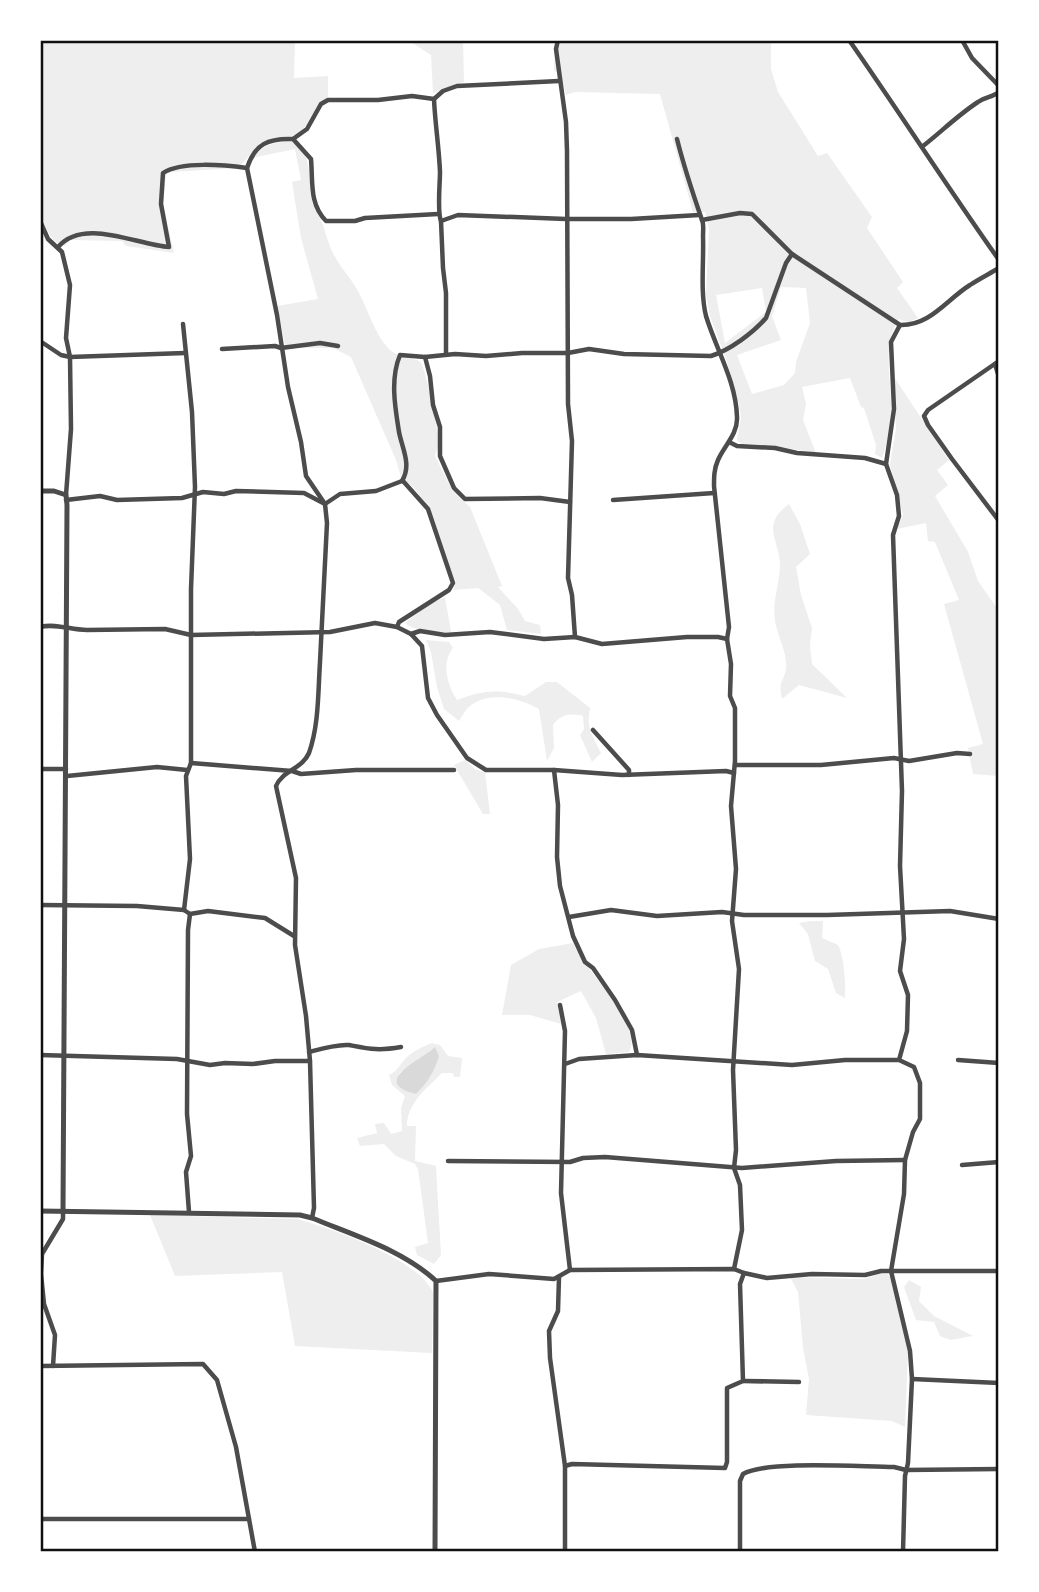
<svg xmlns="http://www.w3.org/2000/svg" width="1039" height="1592" font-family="Manrope,sans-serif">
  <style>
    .green { fill: #eee; fill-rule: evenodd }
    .water { fill: #d9d9d9 }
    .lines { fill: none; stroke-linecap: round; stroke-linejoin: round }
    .minor { stroke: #4c4c4c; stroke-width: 4.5 }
    .tertiary { stroke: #4c4c4c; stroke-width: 5 }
    .neatline { fill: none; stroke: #111; stroke-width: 2.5 }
  </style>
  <rect width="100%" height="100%" fill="#fff"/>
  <g class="green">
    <path d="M40 40H295L294 78 328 76V99C312 106 312 122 300 132 289 140 275 136 263 142 251 148 248 162 236 168L171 172 166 175 163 204 174 253 126 246 122 241 70 240 65 246C48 241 50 231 40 219Z"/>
    <path d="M408 40H463L464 82 433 93 431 55Z"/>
    <path d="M555 40H771V69L778 92 818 156 827 153 872 217 867 228 903 282 897 288 918 318 909 322 899 319C881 346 892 379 891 410 890 426 888 443 882 458L875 454 876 445 864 408 861 407 850 378 802 387 806 404 803 420 816 453 775 446 742 444 737 440 741 418 739 405 727 362 710 316 706 295 709 228 705 212H693L660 94 575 92 566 95 560 73 554 71ZM781 287 806 288 810 323 796 362 795 373 784 385 752 394 737 355 781 340 772 316ZM762 288 766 312 725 343 716 295Z"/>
    <path d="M289 141C315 150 307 179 312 201 315 211 320 217 323 225 326 234 328 243 332 251 339 266 350 277 358 291 368 309 374 333 388 348 398 359 417 357 421 363 425 367 439 433 439 441 439 447 436 451 435 456L452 490 470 507 502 586 498 587 518 609 525 621 540 625 541 634 507 630 500 605 478 588 453 590 456 582 438 540 436 524 430 509 414 488 401 477 396 460 351 357 333 348H289L286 350 277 306 318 299 301 238 292 182 301 180 295 149 252 158C263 145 272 143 289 141Z"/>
    <path d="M894 377 949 460 937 470 948 485 935 496 968 552 978 581 999 611V781L998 776 973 774 968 748 983 744 944 604 959 600 935 542 928 541 926 523 897 529 903 515 890 464 896 429Z"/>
    <path d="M789 504 800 524 810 554 796 567 801 595 812 628 810 645 812 664 847 698 799 685 782 699C778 679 783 685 786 669 788 654 777 635 775 621 772 602 779 586 780 567 781 541 759 526 789 504Z"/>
    <path d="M445 597 451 632C441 634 411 630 405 623L426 606Z"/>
    <path d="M426 640 449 642 453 648C441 663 447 685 457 700 484 690 497 689 525 696L546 682H557L590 708C586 730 592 734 601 753L592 762 580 735 584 729 583 716C571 713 561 714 553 725L554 748 547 761 539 709C519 698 488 690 469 707 465 710 462 717 459 721L444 709 437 687 431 652Z"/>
    <path d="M465 760 476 770 485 772 490 814H483L454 765Z"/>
    <path d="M811 921H823L822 938 838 945C844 956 846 985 845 998L836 993 828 969 815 961 808 934 799 923Z"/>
    <path d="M573 943C583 968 644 1026 629 1052L606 1054 596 1018 581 991 557 1002 561 1024 530 1015H502L511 965 539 949Z"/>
    <path d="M432 1043 440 1045 448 1056 462 1058 460 1077H454L453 1073H442C427 1088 407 1103 407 1126H416L415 1161 436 1166 441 1255 434 1264 417 1255 415 1247 428 1243 418 1169 415 1164 396 1156 384 1144 360 1146 357 1138 377 1133 375 1124 384 1123 391 1134 402 1131 401 1108 405 1096 392 1085 389 1075C397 1071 400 1065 406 1058 413 1051 422 1047 432 1043ZM434 1048 398 1085 399 1073Z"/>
    <path d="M150 1215 297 1219C331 1228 421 1260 433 1293L432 1353 295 1346 282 1272 175 1276Z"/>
    <path d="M880 1273 887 1274 891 1278 908 1351 905 1427 892 1421 806 1415 809 1379 803 1348 798 1292 790 1277 865 1279Z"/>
    <path d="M909 1280 921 1287 919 1301 934 1316 973 1336 951 1340 940 1336 934 1322 916 1320 904 1287Z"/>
  </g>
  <path class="water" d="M435 1047 439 1056C434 1072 428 1082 416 1094 369 1082 421 1060 435 1047Z"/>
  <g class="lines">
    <g class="minor">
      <path d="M558 40 556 49 566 122 567 151 568 404 572 441 568 578 572 595 575 637"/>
      <path d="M849 40C900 113 948 188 999 260"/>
      <path d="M962 40 972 58 999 86"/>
      <path d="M434 99C435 123 439 147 440 172 440 184 437 212 441 221L443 268 446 293V354"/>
      <path d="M434 99 443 91 457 86 559 81"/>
      <path d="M293 139 307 129 321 104 328 100H378L412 96 434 99"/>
      <path d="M677 139C684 167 693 194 702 220 704 224 703 232 703 236 704 261 700 292 706 316 716 349 736 381 737 417 738 434 724 446 718 460 714 469 714 477 714 486L729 627 727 639 731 664 730 696 735 708V761L731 806 736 869 732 921 739 969 733 1070 736 1150 734 1168 740 1185 742 1230 734 1269"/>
      <path d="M923 146C941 132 958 115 978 102 985 97 993 97 999 92"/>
      <path d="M702 220 740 213 752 214 792 254 900 325C930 326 946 300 970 285 979 279 989 274 999 268"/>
      <path d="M40 221 48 239 62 252 70 285 66 338 70 357 71 429 66 495"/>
      <path d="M441 221 458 215 566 219H631L699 215"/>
      <path d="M58 247C84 217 137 245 169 247L161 204 163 173C181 161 225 165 247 168"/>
      <path d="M183 324 192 412 195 487 191 589V763L186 776 190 859 184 910"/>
      <path d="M900 325 891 342 894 409 886 464 897 495 899 516 893 535 902 791 900 866 904 939 900 971 908 995 907 1031 899 1060 914 1067 920 1083V1119L913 1132 905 1160 904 1194 891 1271 910 1351 912 1379 908 1463 905 1476 903 1552"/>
      <path d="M40 341 61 355 70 357 185 353"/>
      <path d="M222 349 275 346 281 348 320 343 338 346"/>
      <path d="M425 357 430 376 433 405 440 427V456L454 488 465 499 540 498 570 502"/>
      <path d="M999 361 928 410 924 416 928 425 952 459 999 521"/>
      <path d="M995 364 999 377"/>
      <path d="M729 442 737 446 775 448 797 453 865 458 886 464"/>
      <path d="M402 481C412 465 402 448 399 432 395 407 390 379 400 355L425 357 455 354 486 356 522 353H568L589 349 624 354 711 356C730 350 753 333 766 318L786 263 792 254"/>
      <path d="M66 500 100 496 117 500 182 498 203 492 224 494 236 491 304 493 325 504 340 494 376 491 402 481"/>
      <path d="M613 500 714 493"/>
      <path d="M40 627C57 623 70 630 87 630L165 629 191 635 330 632 375 623 397 627 411 634 422 646 428 698 437 715 467 758 486 770H554L622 775 726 771 734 773"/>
      <path d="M397 627 399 622 449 590 453 583 428 509 403 481"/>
      <path d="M411 634 420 631 445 635 490 632 544 639 575 637 602 644 687 637H718L727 639"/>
      <path d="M593 730 629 770V775"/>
      <path d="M191 763 292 771 301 774 356 770H454"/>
      <path d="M735 765H821L894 758 909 761 957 753 970 754"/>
      <path d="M40 769H66"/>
      <path d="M554 770 558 805 557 857 560 886 573 936 585 962 593 968 615 1000 632 1030 637 1055"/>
      <path d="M67 776 157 767 187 770"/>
      <path d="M40 905 137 906 184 910 190 914 208 911 265 918 294 936"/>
      <path d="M569 917 611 910 657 916 722 912 744 915H827L950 911 999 919"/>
      <path d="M560 1005 565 1031 561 1193 570 1270"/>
      <path d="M309 1052C320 1049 337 1044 349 1045 370 1049 378 1051 401 1047"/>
      <path d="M40 1055 177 1059 210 1065 225 1063 253 1064 275 1061H310"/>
      <path d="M958 1060 999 1063"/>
      <path d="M565 1064 579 1059 637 1055 792 1065 845 1060H898"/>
      <path d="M448 1161 570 1162 583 1158 605 1157 742 1168 836 1161 905 1160"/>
      <path d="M962 1165 999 1162"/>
      <path d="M189 1212 186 1172 191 1156 187 1114 188 930 190 914"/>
      <path d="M312 1218 314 1208 310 1061 306 1016 295 945 296 878 276 786C282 771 302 769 309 753 319 725 318 692 320 662 322 616 325 569 327 523L325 504 306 476 301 442 288 387 277 315 247 168C255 144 268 138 293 139L311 159C313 181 309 204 326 221H355L365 218 438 214"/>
      <path d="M559 1277 558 1311 549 1331 550 1358 565 1466V1552"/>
      <path d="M436 1281 489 1274 554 1279 570 1270 734 1269 744 1273 767 1278 812 1274 865 1275 881 1271H999"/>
      <path d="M40 1366 203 1364 217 1380 236 1447 255 1552"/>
      <path d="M53 1366 55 1335 44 1304 41 1274 42 1254 63 1219V1211"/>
      <path d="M912 1379 999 1383"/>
      <path d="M743 1381 799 1382"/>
      <path d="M565 1466 572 1464 725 1468 727 1462V1388L743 1381 740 1284 744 1273"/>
      <path d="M40 1519H249"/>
      <path d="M740 1552V1481L743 1474C768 1460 861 1467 894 1467L906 1470 999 1469"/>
    </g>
    <g class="tertiary">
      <path d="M40 491H54L66 495 67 505 63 1211"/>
      <path d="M40 1211 300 1215 312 1218C353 1235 403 1250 436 1281L435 1552"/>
    </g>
  </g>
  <rect width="1039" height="1592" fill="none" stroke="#ffffff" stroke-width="84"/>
  <rect x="42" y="42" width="955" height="1508" class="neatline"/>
</svg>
